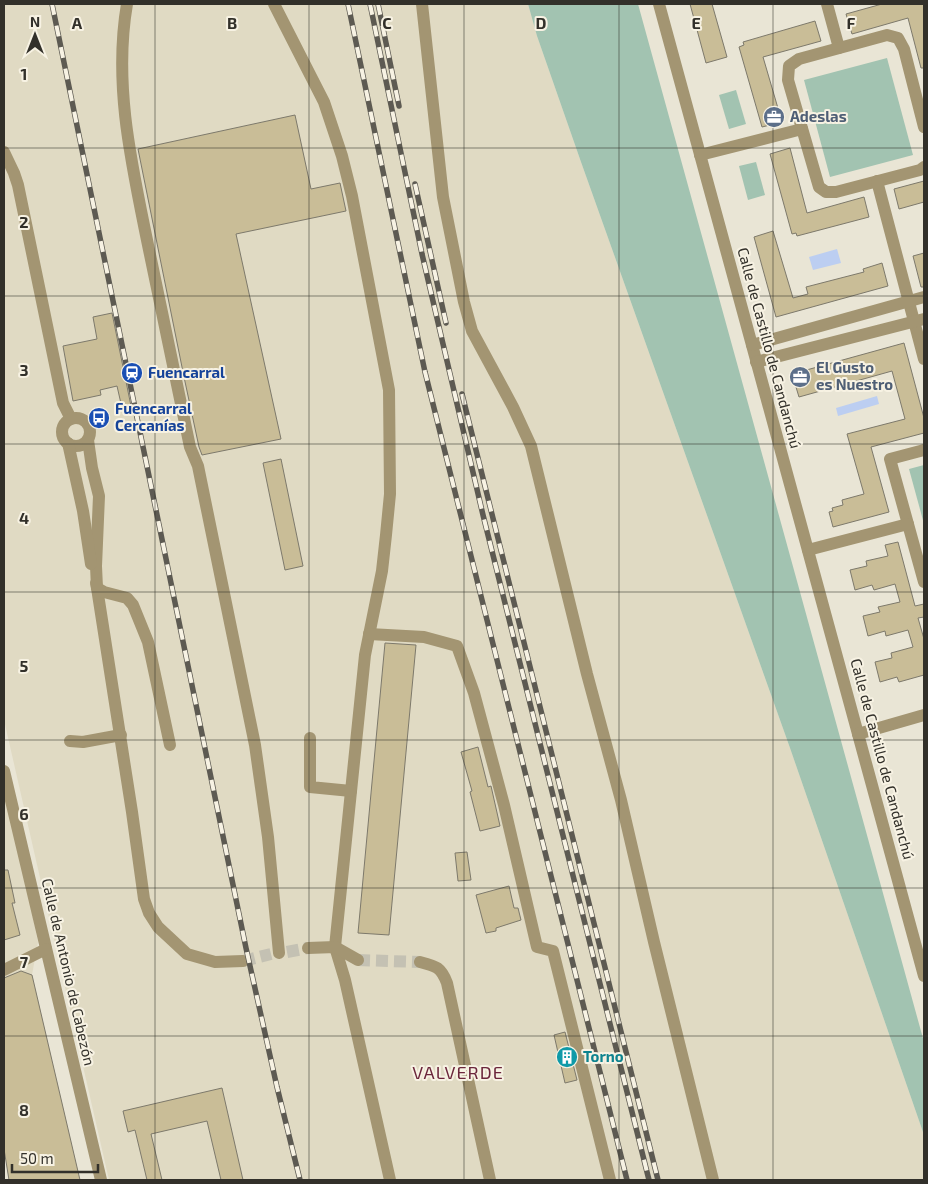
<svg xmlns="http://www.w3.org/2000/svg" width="928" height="1184" font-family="'Exo 2',sans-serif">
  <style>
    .built { fill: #e0dac3 }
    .green { fill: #a2c3b1 }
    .water { fill: #bccef1 }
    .building { fill: #c9bd97; stroke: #7d796b }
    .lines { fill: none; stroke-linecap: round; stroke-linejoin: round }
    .minor-tunnel { stroke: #c4c1b3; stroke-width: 12; stroke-dasharray: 12 6; stroke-linecap: butt }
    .minor { stroke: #a39572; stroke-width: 12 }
    .rail-casing { stroke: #5d5a52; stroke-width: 5.5 }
    .rail { stroke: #f7f2e3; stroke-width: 4; stroke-dasharray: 11; stroke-linecap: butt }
    .grid { fill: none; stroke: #32302a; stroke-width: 1; stroke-opacity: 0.55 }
    .labels { text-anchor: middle; stroke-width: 4; stroke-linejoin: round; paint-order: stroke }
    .service-label { font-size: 15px; font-weight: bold; fill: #4e5e75; stroke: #f7f2e3; text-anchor: start }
    .street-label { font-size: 15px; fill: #32302a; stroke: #f7f2e3 }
    .transit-label { font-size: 15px; font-weight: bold; fill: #164399; stroke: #f7f2e3; text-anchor: start }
    .culture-label { font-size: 15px; font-weight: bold; fill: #0d838f; stroke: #f7f2e3; text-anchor: start }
    .quarter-label { font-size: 18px; letter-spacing: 1px; fill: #6b263b; stroke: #f7f2e3 }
    .grid-label { font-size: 16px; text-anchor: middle; font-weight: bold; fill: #32302a; stroke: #f7f2e3; stroke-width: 4; stroke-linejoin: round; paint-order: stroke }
  </style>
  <rect width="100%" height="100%" fill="#e9e5d5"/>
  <g class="built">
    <path d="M4 4H528L537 36 581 162 790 748 924 1135V1180H109L4 720Z"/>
    <path d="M4 776 38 942 32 975 80 1180H9L4 1149Z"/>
  </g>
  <g class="green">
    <path d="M528 4H638L924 1042V1135L790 748 581 162 537 36Z"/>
    <path d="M887 58 913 155 830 177 804 80Z"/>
    <path d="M736 90 746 124 729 129 719 95Z"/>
    <path d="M756 162 765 195 748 200 739 166Z"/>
    <path d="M924 465V524L909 469Z"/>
  </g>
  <g class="water">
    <path d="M837 249 841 263 813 270 809 257Z"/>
    <path d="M877 396 879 404 838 416 836 408Z"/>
  </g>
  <g class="building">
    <path d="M690 4H712L727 57 706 63Z"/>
    <path d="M882 4H924V68H921L908 18 852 34 846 14Z"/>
    <path d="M815 21 821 41 763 57 782 122 762 127 739 47 744 45 743 42Z"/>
    <path d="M295 115 311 189 340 183 346 211 236 234 281 439 202 455 199 447 184 377 138 149Z"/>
    <path d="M790 148 807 213 864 197 869 217 797 236 796 233 792 234 770 154Z"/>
    <path d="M924 181V202L899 209 894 189Z"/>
    <path d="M773 231 793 298 808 294 806 287 864 272 863 269 882 263 888 286 776 317 754 237Z"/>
    <path d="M924 253V287H921L913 256Z"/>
    <path d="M112 313 131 406 122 408 117 386 100 390 101 395 73 401 63 346 97 339 93 317Z"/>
    <path d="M904 343 924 418V433L871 447 889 512 833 527 829 512 833 511 832 508 843 505 842 500 864 494 847 434 905 419 892 371 799 397 792 374Z"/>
    <path d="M281 459 303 566 285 570 263 463Z"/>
    <path d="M898 542 915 606 924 604V617L918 618 924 639V675L899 682 897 677 880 682 875 662 892 658 891 653 913 647 908 630 886 636 885 631 868 636 863 616 880 612 878 607 900 602 895 584 874 590 872 585 855 590 850 570 867 566 866 561 888 556 885 545Z"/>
    <path d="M385 643 416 645 389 935 358 933Z"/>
    <path d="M478 747 488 787 491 786 500 826 480 831 470 792 472 791 461 752Z"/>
    <path d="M467 852 471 880 458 881 455 853Z"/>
    <path d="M4 870H8L15 903H12L20 935 4 940Z"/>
    <path d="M509 886 514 908H518L521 920 496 928V931L486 933 476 895Z"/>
    <path d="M21 971 32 975 80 1180H9L4 1149V978Z"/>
    <path d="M565 1032 577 1080 565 1083 554 1035Z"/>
    <path d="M222 1088 243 1180H221L207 1121 151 1134 162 1180H147L135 1130 128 1132 123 1111Z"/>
  </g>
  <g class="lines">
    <g class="minor-tunnel">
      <path d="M287 952 308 948"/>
      <path d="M358 960 420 962"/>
      <path d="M243 961 271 954"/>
    </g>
    <g class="minor">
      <path d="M127 4C113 85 132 166 148 245 162 312 176 380 190 447L198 466 255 745 268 837 279 953"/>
      <path d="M274 4 324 102 342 156 352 196 389 390 390 494 386 535 382 571 365 655 335 947 345 980 390 1180"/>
      <path d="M422 4 443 197 464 302 472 331 513 407 531 446 587 674 621 800 654 942 713 1180"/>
      <path d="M659 4 924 976"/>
      <path d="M827 4 839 48"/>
      <path d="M924 127 904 49 898 38 887 35 799 59 789 66 788 80 819 187 826 192H836L920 170 924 167"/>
      <path d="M4 152 14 173 18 185 63 403 71 419"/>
      <path d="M700 155 802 129"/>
      <path d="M877 181 924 359"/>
      <path d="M752 345 924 297"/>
      <path d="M756 362 924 319"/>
      <circle cx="76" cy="432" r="14"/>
      <path d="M88 440 92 468 99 496 96 566 97 588 132 812 144 899 149 913 158 927 187 954 215 962 243 961"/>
      <path d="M68 443 83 511 91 564"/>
      <path d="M924 450 890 459 924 582"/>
      <path d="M808 550 908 524"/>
      <path d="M96 583 97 588 104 592 127 598 133 605 148 642 170 745"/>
      <path d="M369 634 424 637 457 646 474 693 504 805 537 947 553 951 610 1180"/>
      <path d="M858 734 924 715"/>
      <path d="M310 738V787L351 791"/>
      <path d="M70 741 83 742 121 735"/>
      <path d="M4 771 101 1180"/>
      <path d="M308 948 335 947 358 960"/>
      <path d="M420 962C436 966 441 967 447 983L490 1180"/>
      <path d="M4 970 46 949"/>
    </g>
    <g class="rail-casing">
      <g id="rail">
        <path d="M52 4 246 948 277 1087 300 1180"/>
        <path d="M348 4 425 372 627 1180"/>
        <path d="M370 4 422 254 483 515 649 1180"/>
        <path d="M378 4 399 106"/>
        <path d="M415 184 446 323"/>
        <path d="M462 394 658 1180"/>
      </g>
    </g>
    <use href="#rail" class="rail"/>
  </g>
  <path class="grid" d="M155 4V1180M309 4V1180M464 4V1180M619 4V1180M773 4V1180M4 148H924M4 296H924M4 444H924M4 592H924M4 740H924M4 888H924M4 1036H924"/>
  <defs>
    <g id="office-disc" transform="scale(1.125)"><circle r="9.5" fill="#5c6f8a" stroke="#f7f2e3"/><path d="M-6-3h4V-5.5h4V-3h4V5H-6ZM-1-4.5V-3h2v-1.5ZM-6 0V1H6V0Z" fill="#fff"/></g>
    <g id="station-disc" transform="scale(1.125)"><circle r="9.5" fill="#1a4fb4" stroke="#f7f2e3"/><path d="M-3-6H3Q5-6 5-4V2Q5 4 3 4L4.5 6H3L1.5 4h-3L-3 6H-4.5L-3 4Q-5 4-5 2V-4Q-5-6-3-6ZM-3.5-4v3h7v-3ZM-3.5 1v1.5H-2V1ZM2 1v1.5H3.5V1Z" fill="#fff"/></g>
    <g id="bus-disc" transform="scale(1.125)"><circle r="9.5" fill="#1a4fb4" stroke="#f7f2e3"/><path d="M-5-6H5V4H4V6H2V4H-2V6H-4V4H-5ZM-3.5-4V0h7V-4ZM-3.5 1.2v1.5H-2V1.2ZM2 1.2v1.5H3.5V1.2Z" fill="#fff"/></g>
    <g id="building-disc" transform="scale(1.125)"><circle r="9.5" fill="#0f9aa8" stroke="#f7f2e3"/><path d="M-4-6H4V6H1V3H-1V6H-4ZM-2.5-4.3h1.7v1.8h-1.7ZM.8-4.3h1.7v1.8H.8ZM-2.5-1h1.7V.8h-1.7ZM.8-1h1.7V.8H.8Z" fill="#fff"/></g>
  </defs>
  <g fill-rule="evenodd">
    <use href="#office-disc" x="774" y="117"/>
    <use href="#station-disc" x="132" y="373"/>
    <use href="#office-disc" x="800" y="377"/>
    <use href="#bus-disc" x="99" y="418"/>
    <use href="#building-disc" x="567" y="1057"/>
  </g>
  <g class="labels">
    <g class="service-label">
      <text x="790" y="122">Adeslas</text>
      <text x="816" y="373">El Gusto<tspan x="816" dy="17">es Nuestro</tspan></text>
    </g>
    <g class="street-label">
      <text transform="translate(769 348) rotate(75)" y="5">Calle de Castillo de Candanchú</text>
      <text transform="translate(882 759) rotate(75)" y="5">Calle de Castillo de Candanchú</text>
      <text transform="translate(68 972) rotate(77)" y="5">Calle de Antonio de Cabezón</text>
    </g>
    <g class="transit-label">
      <text x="148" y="378">Fuencarral</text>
      <text x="115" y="414">Fuencarral<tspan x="115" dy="17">Cercanías</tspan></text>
    </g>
    <g class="culture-label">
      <text x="583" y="1062">Torno</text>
    </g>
    <g class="quarter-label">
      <text x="458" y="1079">VALVERDE</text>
    </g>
  </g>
  <g class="grid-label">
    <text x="77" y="29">A</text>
    <text x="232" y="29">B</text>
    <text x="387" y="29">C</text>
    <text x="541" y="29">D</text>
    <text x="696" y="29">E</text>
    <text x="851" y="29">F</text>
    <text x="24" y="80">1</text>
    <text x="24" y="228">2</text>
    <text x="24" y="376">3</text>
    <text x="24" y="524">4</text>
    <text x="24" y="672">5</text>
    <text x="24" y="820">6</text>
    <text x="24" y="968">7</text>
    <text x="24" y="1116">8</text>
  </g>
  <rect width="928" height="1184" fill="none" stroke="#32302a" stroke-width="10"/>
  <g transform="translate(35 35)" stroke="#f7f2e3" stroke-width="4" paint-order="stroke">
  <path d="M0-4L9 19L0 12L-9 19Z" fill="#32302a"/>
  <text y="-8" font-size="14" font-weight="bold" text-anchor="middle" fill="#32302a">N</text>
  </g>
  <path d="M12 1164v8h86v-8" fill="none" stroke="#32302a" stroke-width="2.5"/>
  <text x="20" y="1164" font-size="15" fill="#32302a" stroke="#f7f2e3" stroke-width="4" paint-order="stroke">50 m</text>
</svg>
